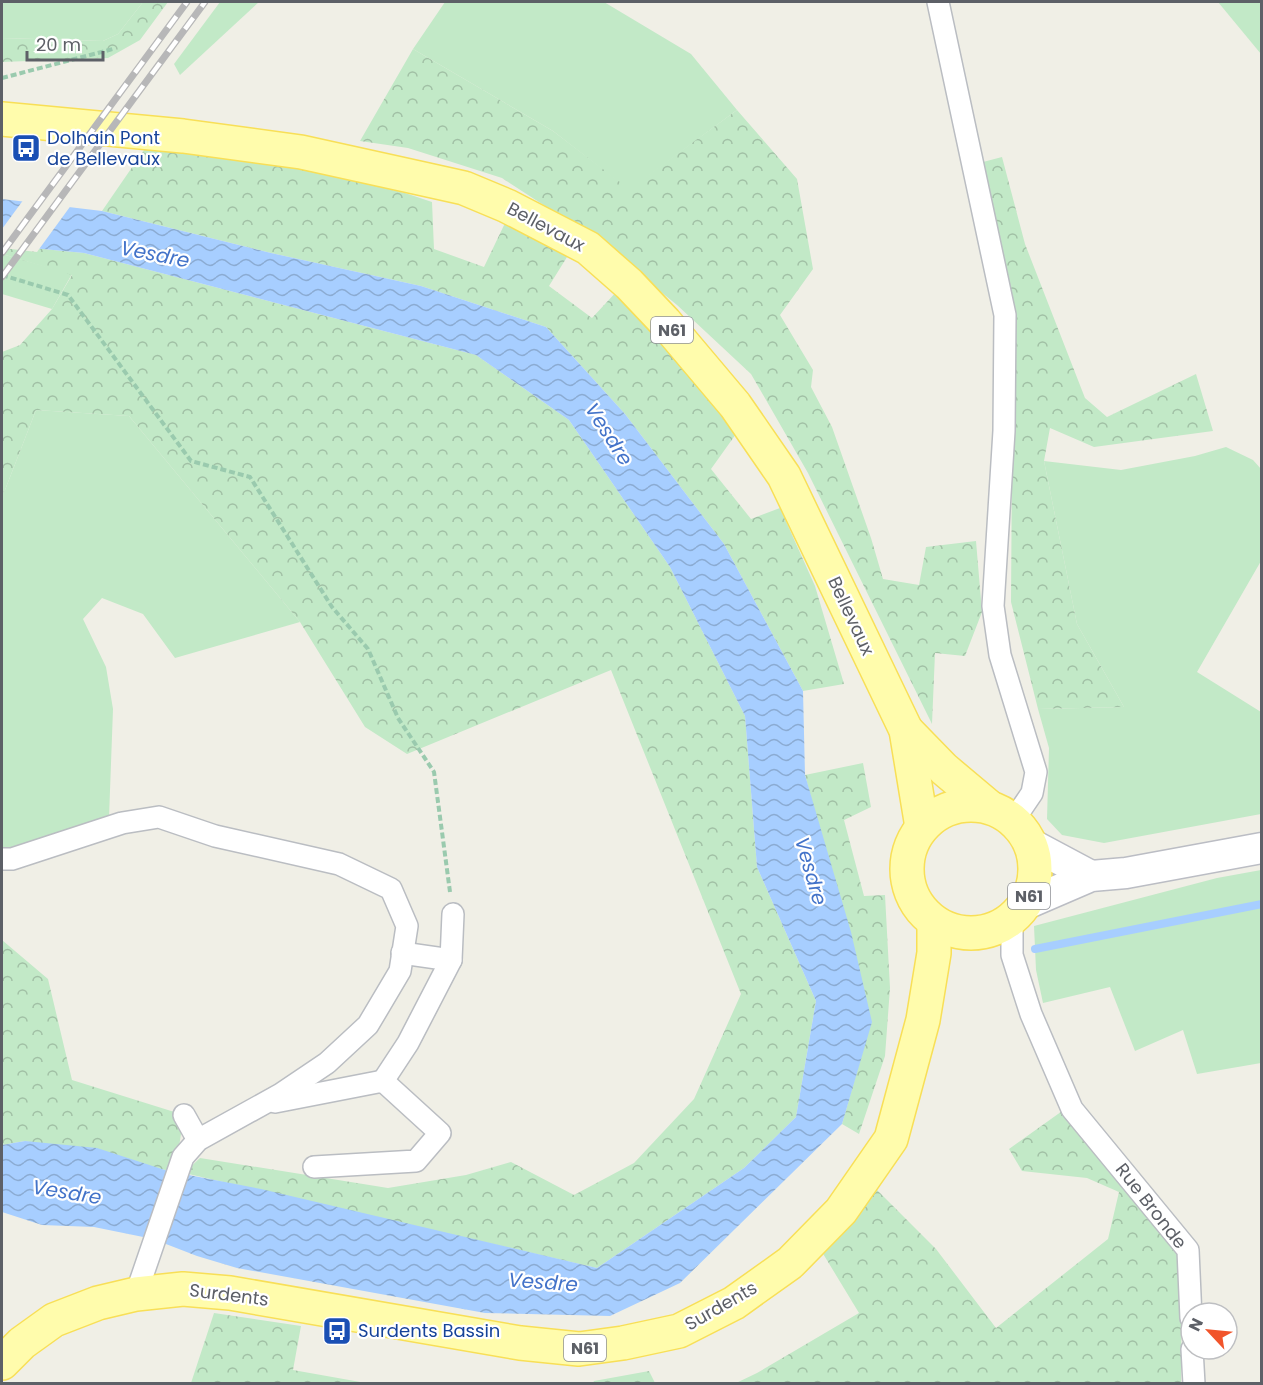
<svg xmlns="http://www.w3.org/2000/svg" width="1263" height="1385" font-family="Poppins,sans-serif">
  <style>
    .grass { fill: #c2e9c7 }
    .forest { fill: url(#forest-crowns) }
    .water { fill: url(#water-waves) }
    .pier { fill: #f0efe6 }
    .lines { fill: none; stroke-linecap: round; stroke-linejoin: round }
    .stream { stroke: #a7ceff; stroke-width: 8 }
    .minor-casing { stroke: #babdc2; stroke-width: 24 }
    .secondary-casing { stroke: #bbbdc4; stroke-width: 33 }
    .primary-casing { stroke: #f8df57; stroke-width: 36 }
    .path { stroke: #9acaae; stroke-width: 4; stroke-dasharray: 6 3; stroke-linecap: butt }
    .minor { stroke: #fff; stroke-width: 21 }
    .secondary { stroke: #fff; stroke-width: 30 }
    .primary { stroke: #fffcac; stroke-width: 33 }
    .rail-casing { stroke: #b7b7b8; stroke-width: 7 }
    .rail { stroke: #fff; stroke-width: 4.5; stroke-dasharray: 14; stroke-linecap: butt }
    .labels { text-anchor: middle; stroke-width: 4.5; stroke-linejoin: round; paint-order: stroke }
    .shield { fill: #fff; stroke: #8e9095; stroke-width: 1.5 }
    .shield-label { font-size: 16px; font-weight: bold; fill: #5d6067 }
    .transit-label { font-size: 18px; fill: #164399; stroke: #fff; text-anchor: start }
    .street-label { font-size: 18px; fill: #5d6067; stroke: #fff }
    .water-label { font-size: 20px; font-style: italic; fill: #4373c9; stroke: #fff }
  </style>
  <defs>
    <pattern id="forest-crowns" width="20" height="18" patternUnits="userSpaceOnUse" patternTransform="scale(1.5)"><rect width="20" height="18" fill="#c2e9c7"/><path d="M2 6a3 3 0 1 1 6 0M12 15a3 3 0 1 1 6 0" fill="none" stroke="#a1c0a5"/></pattern>
    <pattern id="water-waves" width="16" height="10" patternUnits="userSpaceOnUse" patternTransform="scale(1.5)"><rect width="16" height="10" fill="#a7ceff"/><path d="M0 5q4-4 8 0t8 0" fill="none" stroke="#8babd2"/></pattern>
  </defs>
  <rect width="100%" height="100%" fill="#f0efe6"/>
  <g class="grass">
    <path d="M2 2H143L118 34 103 41 2 38Z"/>
    <path d="M220 2H259L180 75 174 64Z"/>
    <path d="M445 2H604L691 54 737 110 629 190 553 131 413 49Z"/>
    <path d="M1218 2H1261V54Z"/>
    <path d="M2 254 72 274 52 309 2 294Z"/>
    <path d="M36 410 129 416 300 622 175 658 143 614 102 598 83 619 106 667 113 709 109 818 52 839 2 849V494L5 490Z"/>
    <path d="M1226 447 1253 460 1261 469V561L1197 672 1261 712V814L1104 843 1062 835 1047 819 1049 748 1038 709 1124 707 1077 624 1044 461 1121 470 1195 456Z"/>
    <path d="M1261 870V1063L1197 1074 1183 1030 1135 1051 1110 987 1043 1003 1036 970 1034 926 1217 878Z"/>
  </g>
  <g class="forest">
    <path d="M143 2H168L140 40 108 58 2 62V38L103 41 118 34Z"/>
    <path d="M413 49 553 131 629 189 737 110 797 179 813 269 780 315 813 370 811 387 832 427 871 538 883 579 919 585 926 547 976 541 982 612 965 656 935 653 932 724 808 473 751 374 677 305 596 239 502 178 408 148 360 141Z"/>
    <path d="M146 147 260 159 405 193 432 202 434 249 484 267 506 221 572 249 549 286 592 318 618 290 746 420 711 469 751 519 780 508 815 586 844 684 803 691 724 544 625 414 546 327 421 286 271 253 102 211Z"/>
    <path d="M1002 157 1025 244 1085 398 1107 417 1196 374 1213 431 1094 447 1050 428 1044 461 1077 624 1124 707 1038 709 1011 602 1013 320 983 162Z"/>
    <path d="M2 245 84 253 476 355 569 420 670 567 745 716 757 867 816 1001 796 1117 744 1168 597 1268 184 1173 200 1158 388 1188 466 1175 511 1162 574 1195 634 1163 694 1099 741 994 611 670 407 754 365 727 300 622 129 416 36 410 5 490 2 494V352L20 345 52 309 72 275 2 254Z"/>
    <path d="M863 763 871 807 844 820 864 896 885 895 890 988 885 1056 859 1134 842 1124 871 1022 805 775Z"/>
    <path d="M2 940 48 979 72 1080 184 1115 175 1172 25 1141 2 1145Z"/>
    <path d="M1065 1109 1182 1249 1181 1383 734 1384 757 1373 859 1313 822 1252 861 1212 877 1190 936 1249 996 1328 1108 1239 1119 1192 1087 1178 1022 1171 1009 1149Z"/>
    <path d="M214 1313 301 1326 293 1370 366 1383H191Z"/>
    <path d="M649 1371 655 1383H593L594 1381Z"/>
  </g>
  <path class="water" d="M2 199 102 211 271 253 421 286 546 327 625 414 724 544 803 691 805 775 851 932 872 1022 842 1124 680 1283 610 1316 485 1313 237 1268 197 1256 153 1239 94 1227 42 1225 2 1212V1145L25 1141 97 1148 168 1171 261 1189 597 1268 744 1168 796 1117 816 1001 757 867 745 716 670 567 569 420 476 355 84 253 2 245Z"/>
  <path class="pier" d="M24 199 72 204 37 252 2 248V229Z"/>
  <g class="lines">
    <path class="stream" d="M1035 949 1262 904"/>
    <g class="minor-casing">
      <g id="minor">
        <path d="M938 2 1005 315 1004 431 993 606 1000 655 1036 772 1032 793 1013 821"/>
        <path d="M2 859H12L122 823 159 817 215 836 339 864 391 889 407 926 400 971 368 1025 327 1063 281 1094 198 1140 183 1157 136 1294"/>
        <path d="M1012 919V955L1031 1014 1072 1109 1188 1250 1191 1318"/>
        <path d="M402 953 451 960"/>
        <path d="M383 1081 408 1043 451 960 453 914"/>
        <path d="M275 1102 383 1081 440 1133 416 1161 314 1167"/>
        <path d="M184 1115 198 1140"/>
        <path d="M1192 1349 1194 1384"/>
      </g>
    </g>
    <g class="secondary-casing">
      <g id="secondary">
        <path d="M1031 844 1091 876"/>
        <path d="M1026 904 1091 876 1126 873 1262 848"/>
      </g>
    </g>
    <g class="primary-casing">
      <g id="primary">
        <path d="M2 119 183 136 301 152 419 178 464 188 507 206 588 248 629 284 665 322 735 405 784 476 906 730 922 827"/>
        <path d="M906 730 944 769 988 806"/>
        <circle cx="971" cy="869" r="64"/>
        <path d="M2 1363 22 1343 54 1320 98 1303 136 1294 183 1289 230 1293 520 1343 579 1349 623 1343 679 1331 734 1303 790 1263 841 1211 891 1139 923 1020 934 953V923"/>
      </g>
    </g>
    <g class="path">
      <path d="M2 78 113 49"/>
      <path d="M2 275 68 295 191 461 250 477 332 607 368 649 398 718 434 772 450 892"/>
    </g>
    <use href="#minor" class="minor"/>
    <use href="#secondary" class="secondary"/>
    <use href="#primary" class="primary"/>
    <g class="rail-casing">
      <g id="rail">
        <path d="M2 253 187 2"/>
        <path d="M2 277 205 2"/>
      </g>
    </g>
    <use href="#rail" class="rail"/>
  </g>
  <defs>
    <g id="bus-square" transform="scale(1.5)"><rect x="-9" y="-9" width="18" height="18" rx="4" fill="#1a4fb4" stroke="#fff"/><path d="M-5-6H5V4H4V6H2V4H-2V6H-4V4H-5ZM-3.5-4V0h7V-4ZM-3.5 1.2v1.5H-2V1.2ZM2 1.2v1.5H3.5V1.2Z" fill="#fff"/></g>
  </defs>
  <g fill-rule="evenodd">
    <use href="#bus-square" x="26" y="148"/>
    <use href="#bus-square" x="337" y="1331"/>
  </g>
  <g class="labels">
    <g class="shield">
      <rect x="651" y="317" width="42" height="26" rx="4.5"/>
      <rect x="1008" y="883" width="42" height="26" rx="4.5"/>
      <rect x="564" y="1335" width="42" height="26" rx="4.5"/>
    </g>
    <g class="shield-label">
      <text x="672" y="336">N61</text>
      <text x="1029" y="902">N61</text>
      <text x="585" y="1354">N61</text>
    </g>
    <g class="transit-label">
      <text x="47" y="144">Dolhain Pont<tspan x="47" dy="21">de Bellevaux</tspan></text>
      <text x="358" y="1337">Surdents Bassin</text>
    </g>
    <g class="street-label">
      <text transform="translate(546 227) rotate(28)" y="6">Bellevaux</text>
      <text transform="translate(851 616) rotate(65)" y="6">Bellevaux</text>
      <text transform="translate(1151 1206) rotate(52)" y="6">Rue Bronde</text>
      <text transform="translate(229 1295) rotate(7)" y="6">Surdents</text>
      <text transform="translate(721 1306) rotate(-30)" y="6">Surdents</text>
    </g>
    <g class="water-label">
      <text transform="translate(155 254) rotate(11)" y="7">Vesdre</text>
      <text transform="translate(609 434) rotate(57)" y="7">Vesdre</text>
      <text transform="translate(811 871) rotate(74)" y="7">Vesdre</text>
      <text transform="translate(67 1192) rotate(9)" y="7">Vesdre</text>
      <text transform="translate(543 1282) rotate(4)" y="7">Vesdre</text>
    </g>
  </g>
  <rect width="1263" height="1385" fill="none" stroke="#5d6067" stroke-width="6"/>
  <g transform="translate(1209 1331) rotate(296)"><circle r="28" fill="#ffffff" stroke="#bebfc2" stroke-width="1.5"/>
  <path d="M0-4.5L10 22L0 15L-10 22Z" fill="#f1542b"/>
  <text y="-9" font-size="16" font-weight="bold" text-anchor="middle" fill="#5d6067">N</text>
  </g>
  <path d="M27 51v9h76v-9" fill="none" stroke="#5d6067" stroke-width="3"/>
  <text x="36" y="51" font-size="18" fill="#5d6067" stroke="#ffffff" stroke-width="4.5" paint-order="stroke">20 m</text>
</svg>
